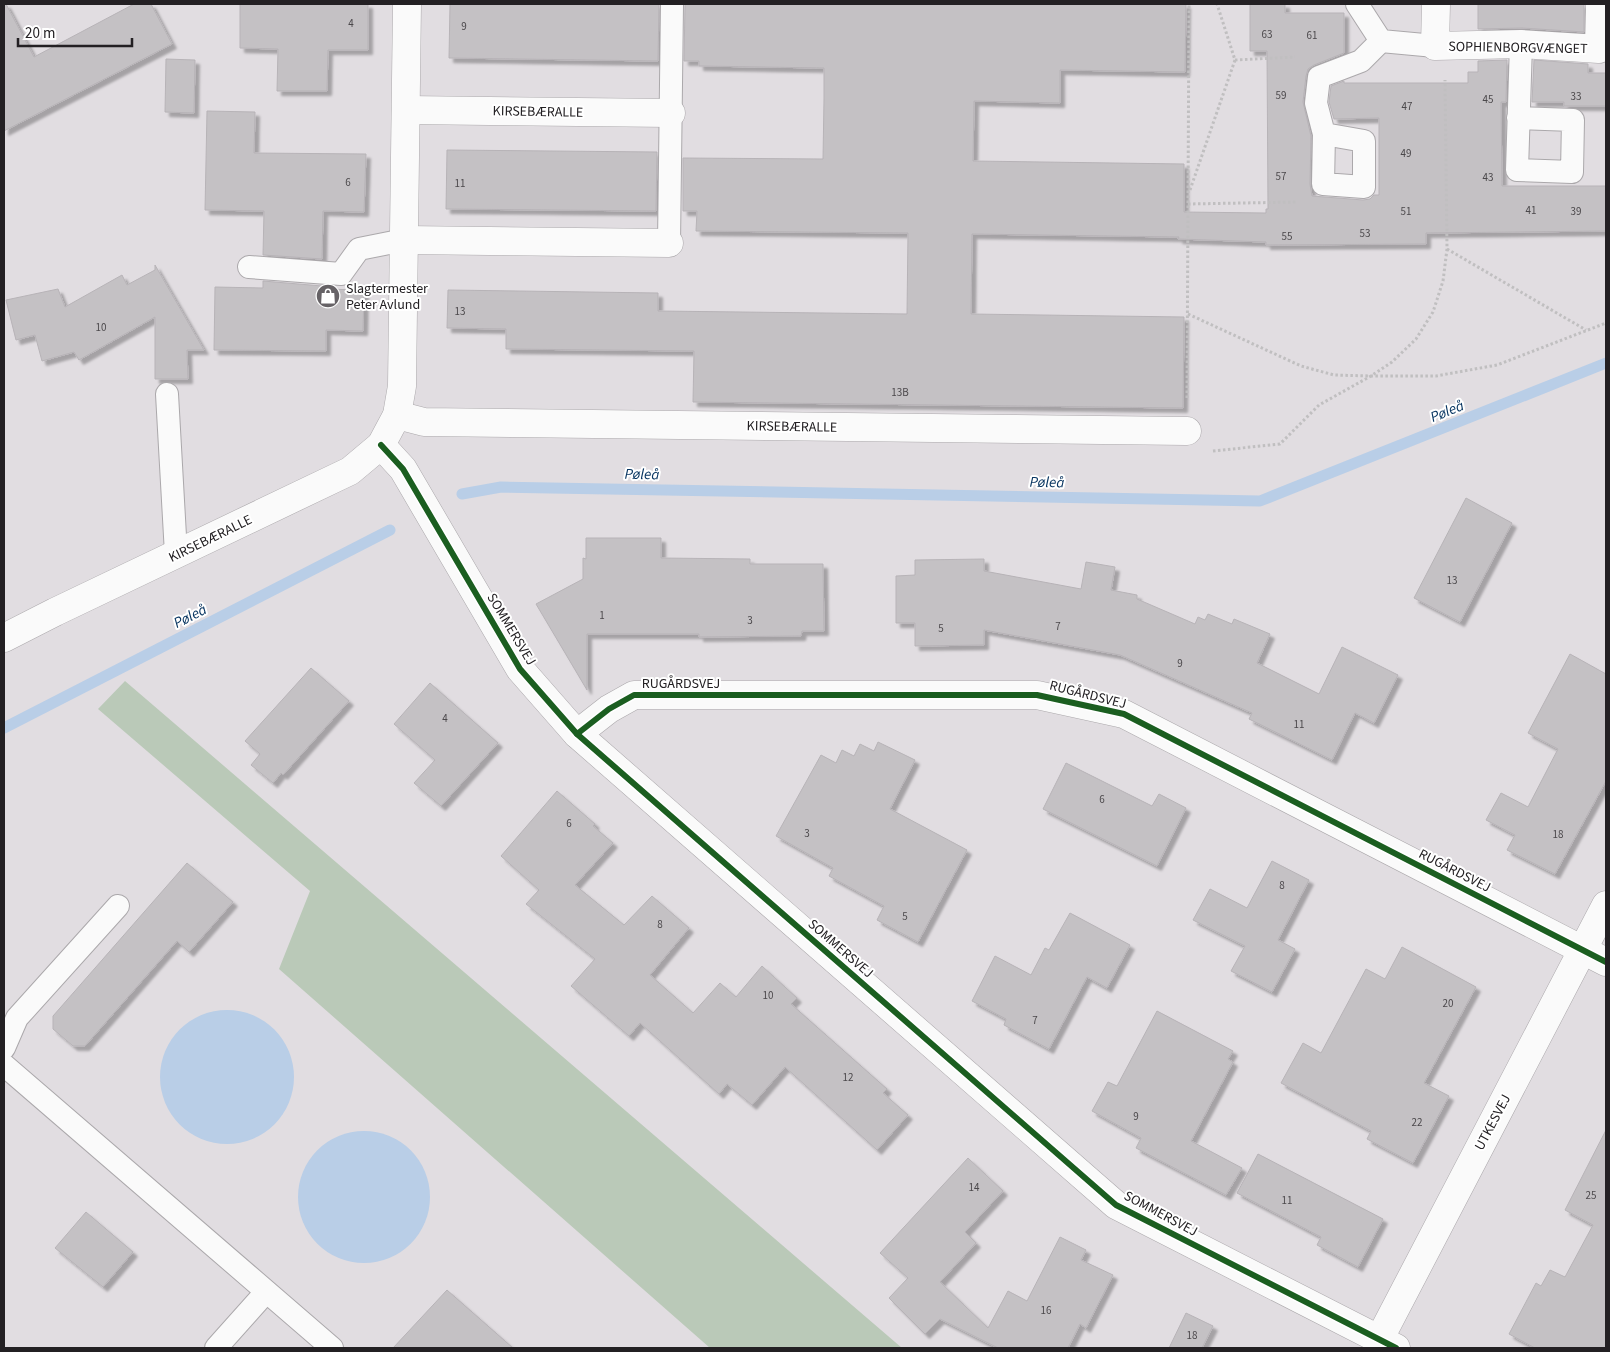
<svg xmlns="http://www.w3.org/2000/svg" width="1610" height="1352" font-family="'Source Sans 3',sans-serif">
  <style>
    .green { fill: #bac9b8 }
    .water { fill: #b9cee7 }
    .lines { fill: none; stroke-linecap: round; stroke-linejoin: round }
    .stream { stroke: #b9cee7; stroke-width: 11 }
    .building { fill: #c4c1c4; stroke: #b7b3b7; filter: url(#shadow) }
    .lane-casing { stroke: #aba8ab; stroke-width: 24 }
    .street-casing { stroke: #aba8ab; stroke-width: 29 }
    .secondary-casing { stroke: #aba8ab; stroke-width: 29 }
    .path { stroke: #c0bfc0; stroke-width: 3; stroke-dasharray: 2.5 2.5; stroke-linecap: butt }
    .lane { stroke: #fafafa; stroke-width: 22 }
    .street { stroke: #fafafa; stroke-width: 28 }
    .secondary { stroke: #fafafa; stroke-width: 28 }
    .cycleway-casing { stroke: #fff; stroke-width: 9 }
    .cycleway { stroke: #1b5e20; stroke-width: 6 }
    .labels { text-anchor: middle; stroke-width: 4; stroke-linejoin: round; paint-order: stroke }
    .number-label { font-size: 11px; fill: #4b484b }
    .street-label { font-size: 14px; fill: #232023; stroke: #fff }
    .poi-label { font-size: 14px; fill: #232023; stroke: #fff; text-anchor: start }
    .water-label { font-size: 15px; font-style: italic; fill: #083561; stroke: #fff }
  </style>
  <defs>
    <filter id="shadow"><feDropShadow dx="4.5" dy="4.5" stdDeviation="1" flood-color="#0004"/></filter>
  </defs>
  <rect width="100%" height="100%" fill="#e1dde1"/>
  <path class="green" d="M125 681 902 1348H710L279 969 310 891 98 709Z"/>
  <g class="water">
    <circle cx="227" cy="1077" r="67"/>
    <circle cx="364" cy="1197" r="66"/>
  </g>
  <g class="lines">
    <g class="stream">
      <path d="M462 494 501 487 1260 501 1606 363"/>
      <path d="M4 728 390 530"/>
    </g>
  </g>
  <g class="building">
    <path d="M4 4H6L34 57 134 4H151L172 44 4 131Z"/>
    <path d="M240 4H368V50H328L327 91H277L278 49 240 48Z"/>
    <path d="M450 4H659L658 61 449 58Z"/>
    <path d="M685 4H1186L1185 72 1060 70V103L974 101 973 161 1184 164V212L1266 213V209H1268L1267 51H1250V4H1285V13H1344V53L1314 65 1308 69 1306 76 1303 102 1311 136 1310 184 1312 196 1363 200 1370 199 1374 195H1379V118L1334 119 1329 102 1331 86 1344 81V83H1468V72H1478V61L1507 60 1506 102H1501L1502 186H1606V231L1426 233V244L1266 245V242L1178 239 1179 237 972 234 971 314 1184 317 1183 408 693 402 694 351 506 349V329L447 328 448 290 658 293V311L907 314 908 233 696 231 697 211H683V158L823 159 824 99V68L699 66V61H684Z"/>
    <path d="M1478 4H1584V32L1522 28 1478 29Z"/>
    <path d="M166 59 195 60 194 113 165 112Z"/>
    <path d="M1534 60 1588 64V73H1606V106H1564V102H1532Z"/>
    <path d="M207 111 255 112 254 153 366 154 364 212 323 211 322 259 263 255 264 211 205 210Z"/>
    <path d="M447 150 657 152 656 211 446 209Z"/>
    <path d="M155 265 204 350H187L188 379H155V317L79 360 74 352 42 361 35 335 16 340 6 300 58 289 65 307 122 275 127 285 155 270Z"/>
    <path d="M263 281 322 286V289L364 290 363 331 326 330V351L214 350 215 287 263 288Z"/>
    <path d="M1466 498 1512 523 1460 622 1414 598Z"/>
    <path d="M586 538H661V558L750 559V564H823L824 631H802L801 636 699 637V634H587V690L536 604 583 579V558L586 559Z"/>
    <path d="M984 559V571L1081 589 1086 562 1115 567 1111 590 1137 595V599L1195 624 1198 617 1205 620 1208 614 1232 624 1234 619 1270 634 1257 663 1319 694 1342 647 1398 675 1374 723 1355 713 1332 760 1249 719 1252 713 1120 655 984 630V645L915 646V623H896V576L915 575V560Z"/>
    <path d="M1570 654 1606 674V781L1555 874 1507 850 1515 835 1486 820 1501 793 1528 807 1558 749 1528 733Z"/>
    <path d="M311 668 349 701 283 775 281 773 273 783 251 765 260 754 245 741Z"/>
    <path d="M430 683 498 743 441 806 414 783 435 760 394 724Z"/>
    <path d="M878 742 915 760 890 809 967 850 918 942 877 920 884 906 829 876 833 868 776 836 821 755 836 763 842 750 854 756 860 744 874 751Z"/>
    <path d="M1066 763 1152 806 1159 794 1186 808 1157 866 1043 809Z"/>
    <path d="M557 791 595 824 593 826 613 843 575 885 624 925 652 896 689 928 650 975 693 1013 720 983 736 997 762 966 797 998 791 1004 887 1089 883 1093 908 1115 877 1150 785 1067 752 1105 727 1084 719 1094 640 1023 629 1036 571 986 595 959 526 904 539 890 501 856Z"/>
    <path d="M1272 861 1309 880 1278 940 1295 949 1272 992 1231 971 1245 946 1193 920 1210 889 1247 908Z"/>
    <path d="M187 863 233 902 189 952 177 941 85 1046H73L53 1029V1016Z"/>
    <path d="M1070 913 1130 945 1107 988 1087 977 1049 1049 1004 1025 1006 1019 972 1001 995 956 1031 975 1045 948 1049 950Z"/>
    <path d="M1402 947 1476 987 1424 1083 1449 1096 1413 1163 1367 1139 1371 1131 1281 1083 1303 1043 1321 1053 1366 969 1385 979Z"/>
    <path d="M1157 1011 1233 1051 1228 1059 1233 1062 1191 1141 1242 1168 1226 1195 1136 1148 1141 1138 1092 1111 1108 1082 1117 1086Z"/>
    <path d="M1606 1130V1348H1535L1509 1334 1536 1283 1541 1286 1550 1270 1565 1277 1593 1225 1565 1210Z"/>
    <path d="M1258 1154 1383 1219 1358 1267 1317 1245 1321 1237 1237 1193Z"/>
    <path d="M968 1158 1003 1191 965 1232 976 1243 940 1282 988 1328 1008 1291 1027 1301 1060 1237 1086 1250 1081 1260 1113 1275 1086 1328 1080 1324 1068 1348H998L940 1319 925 1334 889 1298 908 1278 880 1253Z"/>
    <path d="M86 1212 133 1252 103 1287 55 1248Z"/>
    <path d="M447 1290 513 1348H393Z"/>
    <path d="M1186 1313 1213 1326 1202 1348H1169Z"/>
  </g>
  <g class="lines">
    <g class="lane-casing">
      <g id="lane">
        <path d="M1357 4 1381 41 1435 46"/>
        <path d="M1518 118 1573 120 1572 172 1517 170 1521 44"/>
        <path d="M1324 134 1323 184 1364 187V141L1324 134 1316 103 1319 77 1361 61 1381 41"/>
        <path d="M669 243 672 4"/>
        <path d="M249 267 341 274 359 249 404 240"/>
        <path d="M167 394 176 554"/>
        <path d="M4 1048 17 1018 118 906"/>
        <path d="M4 1065 332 1348"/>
        <path d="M216 1348 266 1292"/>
      </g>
    </g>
    <g class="street-casing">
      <g id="street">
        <path d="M1436 4 1435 46 1521 44 1599 49 1600 4"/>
        <path d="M406 110 671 113"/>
        <path d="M404 240 669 243"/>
        <path d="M397 415 424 422 1187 431"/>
        <path d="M381 445 403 469 520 669 577 734 1116 1205 1396 1348"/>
        <path d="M577 734 609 709 634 695H1037L1124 714 1606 962"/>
        <path d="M1379 1340 1606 905"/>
      </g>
    </g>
    <g class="secondary-casing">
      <path id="secondary" d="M4 638 55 612 350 471 381 445 397 415 402 386 407 4"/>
    </g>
    <g class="path">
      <path d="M1235 60 1295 57"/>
      <path d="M1190 190 1235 60 1217 4"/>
      <path d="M1188 204 1298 202"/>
      <path d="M1447 249 1586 330"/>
      <path d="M1188 314 1301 366 1334 375 1371 376H1436L1497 365 1606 323"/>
      <path d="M1187 398 1189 4"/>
      <path d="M1213 451 1280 444 1319 405 1371 376 1392 362 1416 339 1433 312 1443 281 1447 249 1445 80"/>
    </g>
    <use href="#lane" class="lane"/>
    <use href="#street" class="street"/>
    <use href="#secondary" class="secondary"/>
    <g class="cycleway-casing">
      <g id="cycleway">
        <path d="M381 445 403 469 520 669 577 734 1116 1205 1396 1348"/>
        <path d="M577 734 609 709 634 695H1037L1124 714 1606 962"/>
      </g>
    </g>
    <use href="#cycleway" class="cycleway"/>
  </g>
  <defs>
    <g id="shop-disc" transform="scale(1.25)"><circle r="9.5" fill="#666266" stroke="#fff"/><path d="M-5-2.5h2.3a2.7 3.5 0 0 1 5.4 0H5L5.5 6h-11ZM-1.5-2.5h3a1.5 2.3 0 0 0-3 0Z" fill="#fff"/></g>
  </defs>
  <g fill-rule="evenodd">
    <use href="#shop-disc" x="328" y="296"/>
  </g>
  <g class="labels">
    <g class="number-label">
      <text x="351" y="27">4</text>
      <text x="464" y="30">9</text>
      <text x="1267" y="38">63</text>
      <text x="1312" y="39">61</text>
      <text x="1281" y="99">59</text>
      <text x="1576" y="100">33</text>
      <text x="1488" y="103">45</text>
      <text x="1407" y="110">47</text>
      <text x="1406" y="157">49</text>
      <text x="1281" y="180">57</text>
      <text x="1488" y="181">43</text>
      <text x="348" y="186">6</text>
      <text x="460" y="187">11</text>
      <text x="1531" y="214">41</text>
      <text x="1406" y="215">51</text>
      <text x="1576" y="215">39</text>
      <text x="1365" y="237">53</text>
      <text x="1287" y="240">55</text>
      <text x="460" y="315">13</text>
      <text x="101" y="331">10</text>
      <text x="900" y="396">13B</text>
      <text x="1452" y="584">13</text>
      <text x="602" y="619">1</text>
      <text x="750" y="624">3</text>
      <text x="1058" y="630">7</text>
      <text x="941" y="632">5</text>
      <text x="1180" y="667">9</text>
      <text x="445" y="722">4</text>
      <text x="1299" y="728">11</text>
      <text x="1102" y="803">6</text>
      <text x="569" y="827">6</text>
      <text x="807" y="837">3</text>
      <text x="1558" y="838">18</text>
      <text x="1282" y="889">8</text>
      <text x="905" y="920">5</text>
      <text x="660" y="928">8</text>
      <text x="768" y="999">10</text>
      <text x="1448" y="1007">20</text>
      <text x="1035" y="1024">7</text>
      <text x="848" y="1081">12</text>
      <text x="1136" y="1120">9</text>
      <text x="1417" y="1126">22</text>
      <text x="974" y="1191">14</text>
      <text x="1591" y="1199">25</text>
      <text x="1287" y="1204">11</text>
      <text x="1046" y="1314">16</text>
      <text x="1192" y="1339">18</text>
    </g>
    <g class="street-label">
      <text transform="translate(1518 47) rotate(1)" y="5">SOPHIENBORGVÆNGET</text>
      <text transform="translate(538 111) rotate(1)" y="5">KIRSEBÆRALLE</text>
      <text transform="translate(792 426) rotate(1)" y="5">KIRSEBÆRALLE</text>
      <text transform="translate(210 538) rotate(-26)" y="5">KIRSEBÆRALLE</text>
      <text transform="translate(512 629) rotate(59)" y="5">SOMMERSVEJ</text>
      <text x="681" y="688">RUGÅRDSVEJ</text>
      <text transform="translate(1088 694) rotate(14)" y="5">RUGÅRDSVEJ</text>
      <text transform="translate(1455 870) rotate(27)" y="5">RUGÅRDSVEJ</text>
      <text transform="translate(841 948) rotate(41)" y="5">SOMMERSVEJ</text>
      <text transform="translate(1492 1122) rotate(-62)" y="5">UTKESVEJ</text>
      <text transform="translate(1161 1213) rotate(28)" y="5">SOMMERSVEJ</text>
    </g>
    <g class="poi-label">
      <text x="346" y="293">Slagtermester<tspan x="346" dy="16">Peter Avlund</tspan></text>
    </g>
    <g class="water-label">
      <text transform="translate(1447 411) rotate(-22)" y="5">Pøleå</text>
      <text transform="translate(642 474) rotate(1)" y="5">Pøleå</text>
      <text transform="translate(1047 482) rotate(1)" y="5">Pøleå</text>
      <text transform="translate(190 616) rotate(-27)" y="5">Pøleå</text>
    </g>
  </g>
  <rect width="1610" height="1352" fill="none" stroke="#232023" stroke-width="10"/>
  <path d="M18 38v8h114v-8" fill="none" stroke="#232023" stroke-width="2.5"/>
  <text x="25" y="38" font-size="15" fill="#232023" stroke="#ffffff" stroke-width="4" paint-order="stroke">20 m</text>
</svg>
